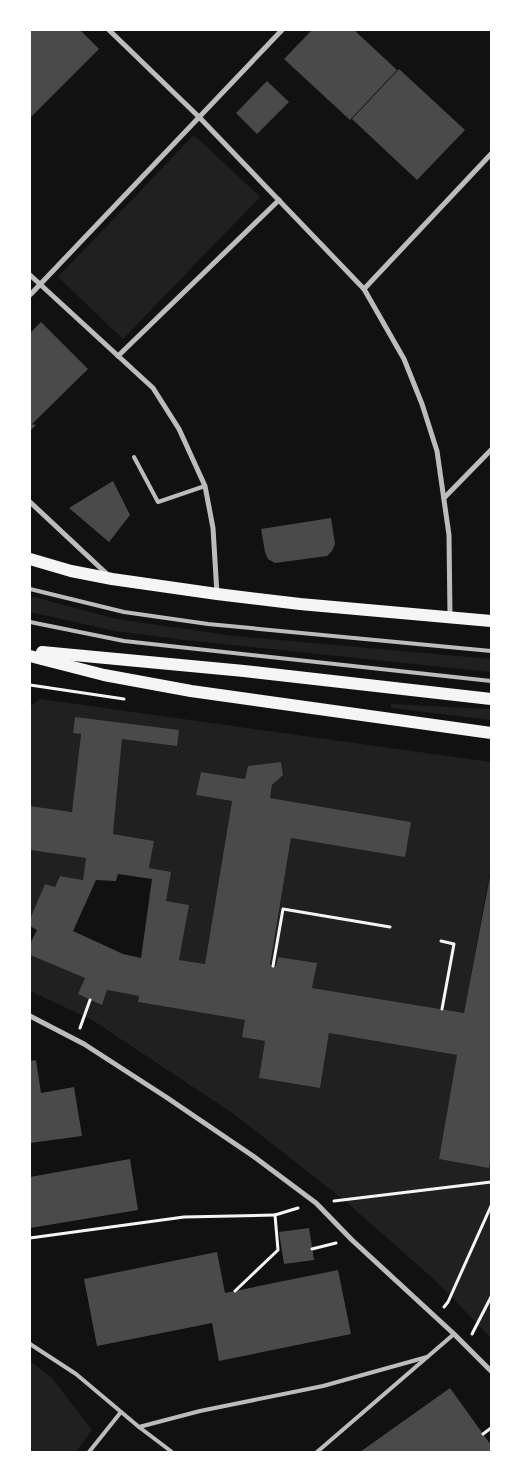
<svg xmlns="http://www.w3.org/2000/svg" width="521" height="1482" font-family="Montserrat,sans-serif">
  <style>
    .green { fill: #202020 }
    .building { fill: #4a4a4a; fill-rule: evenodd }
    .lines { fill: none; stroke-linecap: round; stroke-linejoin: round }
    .path { stroke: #f5f5f5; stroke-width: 3 }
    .service { stroke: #bcbcbc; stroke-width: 4 }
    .minor { stroke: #bcbcbc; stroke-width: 5 }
    .primary { stroke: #f5f5f5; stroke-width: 12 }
  </style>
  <rect width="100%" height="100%" fill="#111"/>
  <g class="green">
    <path d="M194 135 260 197 123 339 58 277Z"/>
    <path d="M30 596 116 619 235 636 491 659V672L184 640 115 631 30 612Z"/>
    <path d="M40 699 491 762V866L464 1013 312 988 316 963 278 957 276 966 270 965 291 838 405 856 410 822 270 798 272 785 283 775 281 762 249 766 245 779 201 772 196 795 232 801 205 964 179 960 188 905 166 901 149 868 154 841 113 834 122 739 179 730 75 717 73 733 81 734 72 812 30 806V707Z"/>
    <path d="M391 704 491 709V720L391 708Z"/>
    <path d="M30 850 86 858 83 880 60 876 55 887 45 884 30 919Z"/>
    <path d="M30 955 85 978 79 994 102 1005 107 990 139 996 138 1002 245 1020 265 1041 259 1078 320 1088 329 1033 457 1055 439 1159 489 1167 491 1155V1338L438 1283 344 1200 234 1114 92 1020 30 991Z"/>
    <path d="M30 1361 51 1377 92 1430 76 1452H30Z"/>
  </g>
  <g class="building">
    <path d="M30 30H80L99 49 30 118Z"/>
    <path d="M312 30H354L397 70 350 120 284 59Z"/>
    <path d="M399 69 465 130 417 180 352 119Z"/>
    <path d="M267 81 289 102 257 134 236 113Z"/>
    <path d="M41 322 88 369 32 424 36 425 30 431V333Z"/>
    <path d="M113 481 130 515 109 542 69 508Z"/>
    <path d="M331 518 335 544 332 551 327 556 275 563 268 559 265 552 261 529Z"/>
    <path d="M75 717 179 730 177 746 122 739 113 834 154 841 149 868 171 872 166 901 189 905 179 960 205 964 232 801 196 795 201 772 245 779 248 766 281 762 283 775 272 785 270 798 411 822 405 857 291 838 270 965 276 966 278 957 317 963 312 988 464 1013 491 871V1155L489 1168 439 1159 457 1055 329 1033 320 1088 259 1078 265 1041 242 1037 245 1020 138 1002 139 996 107 990 102 1005 78 994 85 978 30 955V944L37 930 30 926V919L45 884 55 887 60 876 83 880 86 858 30 850V806L72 812 81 734 73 733ZM118 874 152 879 141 958 123 954 73 931 96 880 116 881Z"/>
    <path d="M36 1060 41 1093 74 1087 82 1136 30 1143V1061Z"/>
    <path d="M130 1159 138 1210 30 1228V1177Z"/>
    <path d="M309 1228 314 1260 284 1264 279 1232Z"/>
    <path d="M217 1252 225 1293 338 1270 351 1334 219 1361 212 1323 97 1346 84 1279Z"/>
    <path d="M450 1388 491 1445V1452H360Z"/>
  </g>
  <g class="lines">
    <g class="path">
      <path d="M30 685 124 699"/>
      <path d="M441 941 454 944 442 1009"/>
      <path d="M273 966 283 909 390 927"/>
      <path d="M80 1028 90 1000"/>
      <path d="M334 1201 491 1182"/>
      <path d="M30 1238 184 1217 275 1215"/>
      <path d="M312 1249 336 1243"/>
      <path d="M235 1291 278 1250 275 1215 298 1208"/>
      <path d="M444 1307 448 1302 491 1206"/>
      <path d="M472 1334 491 1297"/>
      <path d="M483 1434 491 1428"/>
    </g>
    <g class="service">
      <path d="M134 457 158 502 205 486"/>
      <path d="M30 589 124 612 208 624 491 651"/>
      <path d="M30 622 124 641 491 681"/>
      <path d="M30 1344 76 1374 139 1427 172 1452"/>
      <path d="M139 1427 200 1411 323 1386 427 1357"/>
      <path d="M89 1452 121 1412"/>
      <path d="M317 1452 454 1334"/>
    </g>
    <g class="minor">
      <path d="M109 30 199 117 364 289 404 359 422 404 437 451 449 535 450 617"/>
      <path d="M30 275 153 388 179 429 205 486 213 528 217 594"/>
      <path d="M364 289 491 154"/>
      <path d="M30 295 282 30"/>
      <path d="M118 356 279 200"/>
      <path d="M444 498 491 450"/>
      <path d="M30 502 108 575"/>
      <path d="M30 1016 84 1044 166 1097 253 1156 316 1203 352 1240 454 1334 491 1371"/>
    </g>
    <g class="primary">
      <path d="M30 559 71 571 112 579 217 594 300 604 491 621"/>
      <path d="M42 652 244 671 491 699"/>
      <path d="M30 656 104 675 191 691 491 733"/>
    </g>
  </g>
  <rect width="521" height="1482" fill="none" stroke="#ffffff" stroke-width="62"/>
</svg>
